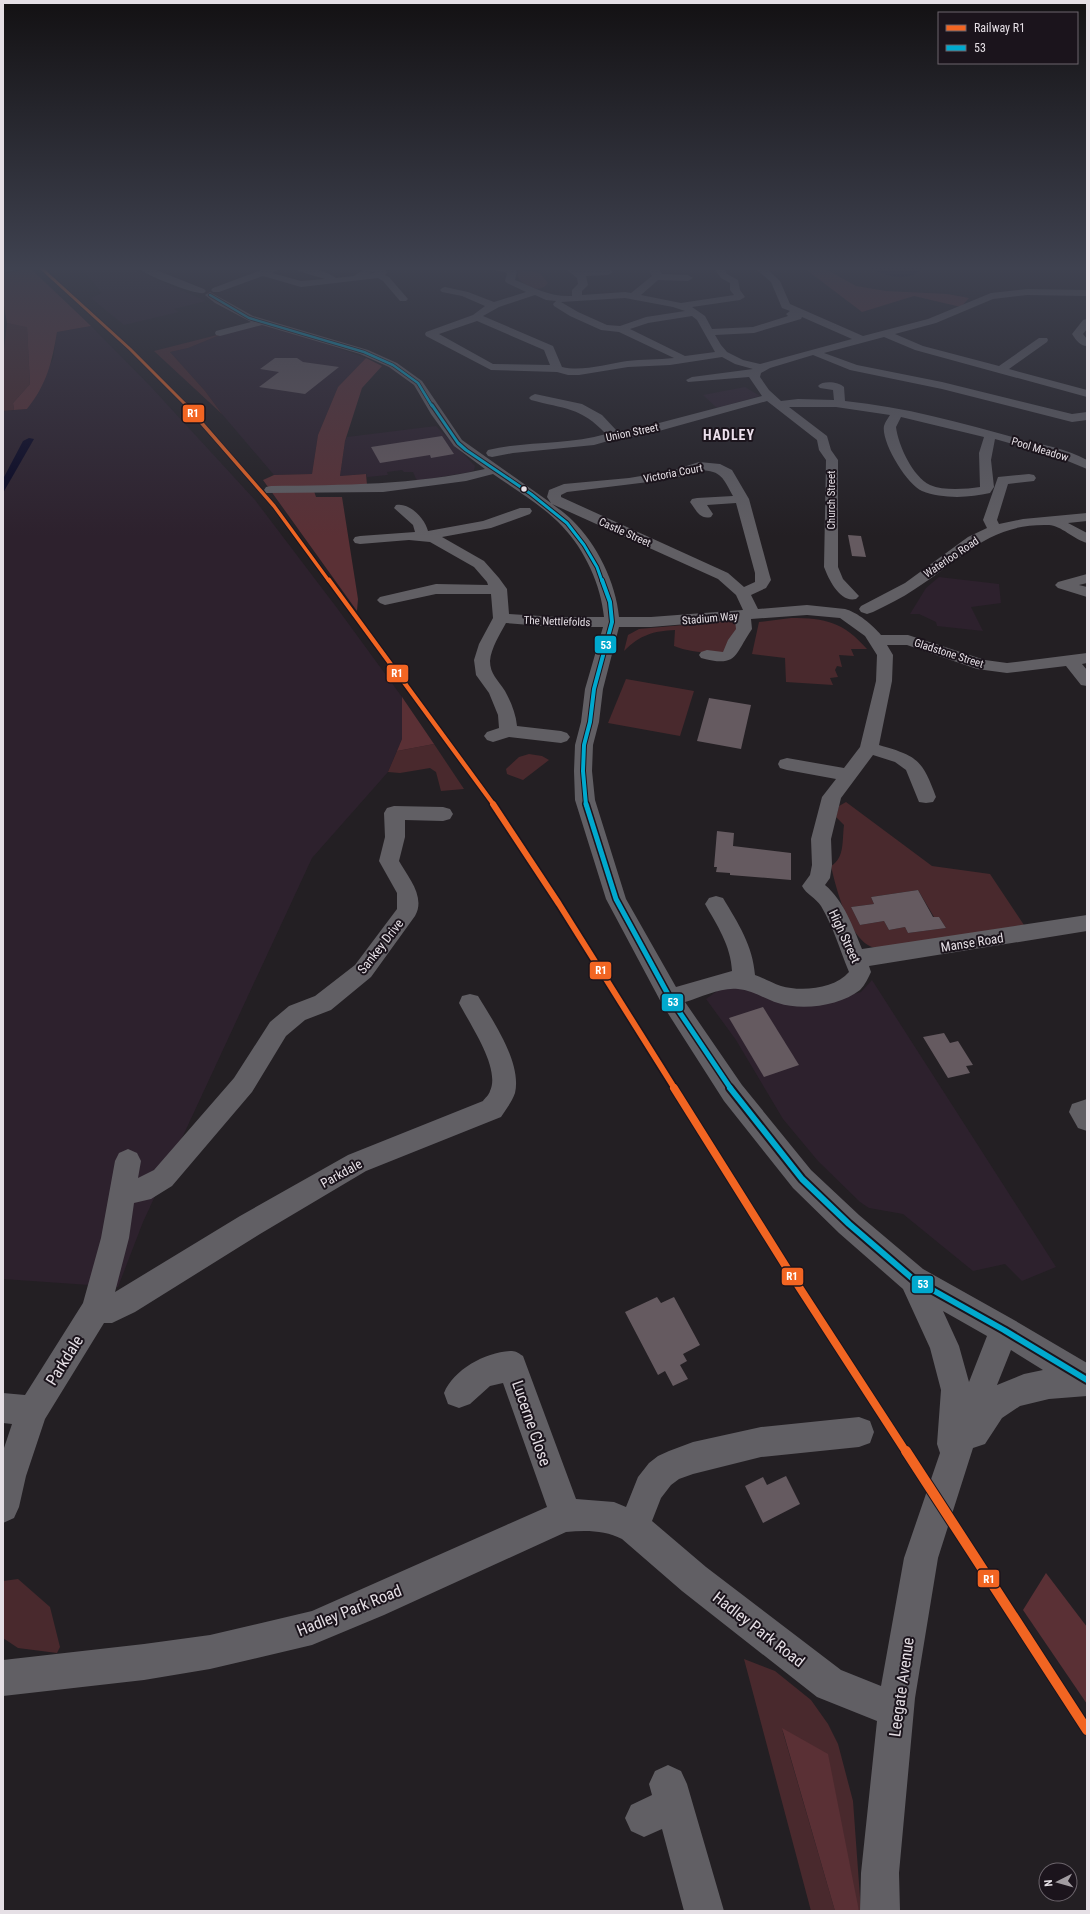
<svg xmlns="http://www.w3.org/2000/svg" width="1090" height="1914" font-family="'Roboto Condensed',sans-serif">
  <style>
    .built { fill: #2d212d }
    .green { fill: #49292d; fill-rule: evenodd }
    .forest { fill: #5a3035 }
    .water { fill: #070522 }
    .building { fill: #655a60 }
    .lines { fill: none; stroke-linecap: round; stroke-linejoin: round }
    .minor { fill: #615f64; fill-rule: evenodd }
    .highway { fill: #5f5b64; fill-rule: evenodd }
    .bus-1-far4-casing { stroke: #1b141c; stroke-width: 4 }
    .bus-1-far3-casing { stroke: #1b141c; stroke-width: 5 }
    .bus-1-far2-casing { stroke: #1b141c; stroke-width: 6 }
    .bus-1-far1-casing { stroke: #1b141c; stroke-width: 8 }
    .bus-1-casing { stroke: #1b141c; stroke-width: 10 }
    .bus-1-far4 { stroke: #00a9ce; stroke-width: 2.5 }
    .bus-1-far3 { stroke: #00a9ce; stroke-width: 3 }
    .bus-1-far2 { stroke: #00a9ce; stroke-width: 4 }
    .bus-1-far1 { stroke: #00a9ce; stroke-width: 5 }
    .bus-1 { stroke: #00a9ce; stroke-width: 6 }
    .rail-1-far5-casing { stroke: #1b141c; stroke-width: 4.5 }
    .rail-1-far4-casing { stroke: #1b141c; stroke-width: 5.5 }
    .rail-1-far3-casing { stroke: #1b141c; stroke-width: 7 }
    .rail-1-far2-casing { stroke: #1b141c; stroke-width: 9 }
    .rail-1-far1-casing { stroke: #1b141c; stroke-width: 10 }
    .rail-1-casing { stroke: #1b141c; stroke-width: 12 }
    .rail-1-far5 { stroke: #f26522; stroke-width: 3 }
    .rail-1-far4 { stroke: #f26522; stroke-width: 3.5 }
    .rail-1-far3 { stroke: #f26522; stroke-width: 4.5 }
    .rail-1-far2 { stroke: #f26522; stroke-width: 6 }
    .rail-1-far1 { stroke: #f26522; stroke-width: 8 }
    .rail-1 { stroke: #f26522; stroke-width: 10 }
    .bus-dot { fill: #e5dfe5; stroke: #1b141c; stroke-width: 1.5 }
    .labels { text-anchor: middle; stroke-width: 4; stroke-linejoin: round; paint-order: stroke }
    .far-street-label { font-size: 11px; fill: #e5dfe5; stroke: #1b141c }
    .street-label { font-size: 13px; fill: #e5dfe5; stroke: #1b141c }
    .far-district-label { font-size: 14px; font-weight: bold; letter-spacing: 1px; fill: #ece0ec; stroke: #1b141c }
    .near-street-label { font-size: 16px; fill: #e5dfe5; stroke: #1b141c }
    .line-badge { stroke: #1b141c; stroke-width: 1.5 }
    .badge-label { font-size: 11px; text-anchor: middle; font-weight: bold; fill: #fff }
  </style>
  <rect width="100%" height="100%" fill="#231f23"/>
  <g class="built">
    <path d="M81 268H130L206 301 174 309 179 312 124 325 91 298 102 293Z"/>
    <path d="M260 324 323 343 366 358 338 387 318 435 312 474 274 475 222 414 205 391 170 352 188 348 225 333Z"/>
    <path d="M91 326 152 388 255 500 337 608 402 697V739L388 772 312 858 143 1222 118 1287 3 1279V411L27 409 53 359 57 332Z"/>
    <path d="M745 387 760 396 717 408 703 395Z"/>
    <path d="M436 426 475 466 474 470 470 472 417 481 413 472H404L402 470 387 472 388 475 367 477 366 474 340 476 345 441 347 437Z"/>
    <path d="M939 577 999 584 1001 603 971 607 983 631 937 626 936 622 919 614H910L926 588Z"/>
    <path d="M872 980 1056 1267 1022 1281 1005 1264 973 1271 903 1214 869 1208 860 1202 818 1161 783 1119 736 1040 706 999 717 991 736 986 810 1006 861 992Z"/>
  </g>
  <g class="green">
    <path d="M520 270 540 273 548 283C539 295 526 286 518 278V271Z"/>
    <path d="M7 323 27 326 30 384 13 403 14 410 3 411V357Z"/>
    <path d="M225 333 188 348 170 352 205 391 222 414 154 351Z"/>
    <path d="M791 618C826 618 843 622 867 649H851L854 656 839 655 842 667 837 666 835 670 838 677 830 678 833 685 786 682 785 658 752 654 759 622Z"/>
    <path d="M728 621 736 622 740 627 725 652C710 654 688 652 674 646L675 630C653 631 640 635 624 651L628 635 639 629Z"/>
    <path d="M626 679 694 691 680 736 608 723Z"/>
    <path d="M434 744 464 789 441 791 436 772 430 768 400 773 388 772 397 751Z"/>
    <path d="M529 754 542 756 549 760 523 780 507 774 506 769 519 757Z"/>
    <path d="M846 802 932 866 990 874 1024 925 876 948C850 944 836 888 831 866 845 858 842 840 844 825L836 817 839 806ZM918 890 934 917H939L946 928 908 933 905 927 889 930 884 921 860 925 851 907 874 904 871 897Z"/>
    <path d="M18 1579 50 1607 60 1647 57 1653 18 1648 3 1638V1581Z"/>
    <path d="M744 1659 775 1671 811 1700 828 1724 838 1744 853 1801 861 1911H859L782 1729 835 1911H811Z"/>
  </g>
  <g class="forest">
    <path d="M27 268H30L91 326 57 332C52 362 47 384 27 409L14 410 13 403 30 384 27 327 7 323 3 300V274Z"/>
    <path d="M754 268H824L856 286 886 291 947 294 969 298 961 307 914 296 862 312 804 268 758 272Z"/>
    <path d="M366 358 382 366 362 388 345 441 340 476 366 474 367 485 313 488 316 497H342L358 599 357 611 263 480 274 475 312 474 318 435 338 387Z"/>
    <path d="M402 697 434 744 397 751 402 739Z"/>
    <path d="M1046 1573 1087 1627V1704L1023 1610Z"/>
    <path d="M782 1728 828 1754 859 1911H835Z"/>
  </g>
  <g class="water">
    <path d="M869 268H923C905 284 889 276 869 268Z"/>
    <path d="M29 438 34 439 3 493V479L23 441Z"/>
  </g>
  <g class="building">
    <path d="M275 358H297L303 362 339 367 305 394 259 387 279 372 260 369Z"/>
    <path d="M442 436 454 454 431 458 430 455 380 463 371 447Z"/>
    <path d="M848 535 861 536 866 557 852 556Z"/>
    <path d="M709 698 751 705 741 749 697 741Z"/>
    <path d="M717 831 734 833 733 846 791 853V880L730 875V873L716 872 717 867H714Z"/>
    <path d="M918 890 933 917H939L946 928 908 933 905 927 889 930 884 921 860 925 851 907 874 904 871 897Z"/>
    <path d="M763 1007 799 1065 764 1077 729 1018Z"/>
    <path d="M944 1033 950 1043 958 1041 973 1065 966 1066 970 1073 948 1078 923 1037Z"/>
    <path d="M657 1297 661 1303 674 1297 700 1345 683 1354 687 1361 680 1365 688 1379 673 1386 665 1371 658 1375 625 1312Z"/>
    <path d="M786 1476 800 1504 763 1523 745 1486 763 1477 767 1485Z"/>
  </g>
  <g class="lines">
    <g class="minor">
      <path d="M138 268H151L204 289 206 291 204 293C195 295 145 275 138 268Z"/>
      <path d="M267 268H281L272 273 301 281 325 279 298 271 297 268C311 268 325 270 336 278L354 276 366 268H382L388 272 385 275 389 277 408 299 406 301H400L383 281 378 278 301 287 263 276 219 292H213L211 290 213 288ZM371 272H376L369 274Z"/>
      <path d="M493 268 515 269 517 271 515 280C535 288 550 297 572 296V290L578 284 577 278 565 268H576L579 270 608 269 613 272 608 275 586 276 588 285 582 291V295L625 292 631 293 652 276 648 268H658L662 274 688 275 693 278 688 281 658 280 641 295 681 303 734 295 730 290V283L721 278 714 268H724L727 274 738 280 740 290 745 297 740 300 692 307 705 316 712 329 753 327 788 316 786 314 790 311 782 308 771 282 755 268H766L780 281 790 304 863 336 928 319 991 293 1027 289 1087 290V296L1027 295 993 299 936 323 895 334 923 346 999 366 1039 338H1047L1048 340 1047 342 1009 369 1087 390V397L915 350 884 337 824 353 857 365 942 382 1072 414 1087 412V420L1072 422 942 389 850 370 813 355 770 368 761 373 760 377 769 390 781 401 798 399 834 400 833 390 820 388 818 386C823 380 839 382 844 387L845 401C906 407 966 424 1023 440 1045 445 1067 449 1087 460V469L1058 457 995 439 991 460 994 487 990 493C969 498 942 499 922 491 907 485 881 442 884 426 885 422 888 418 890 415L836 407H789L827 436 831 450 838 460V567L843 579 859 596 856 599C840 603 829 580 824 567L826 460 819 450 817 440 767 401 641 436 615 439 594 445 513 453 492 457 488 456 486 453 488 450C526 441 568 445 606 434 581 407 564 409 531 400L529 398 531 396 535 394 582 404 602 415 617 431 640 428 762 396 749 377 688 382 686 380 692 377 753 369 735 364 722 357 670 365 628 367 579 375H568L557 372 491 370 426 336 425 334 426 332 473 315 485 306 462 296 442 292 440 290 442 288 445 287 468 292 494 302 526 292 507 283 505 281 507 273 495 270ZM535 295 546 300 556 301 553 304 554 306 570 316 601 330 619 332 674 358C658 360 642 359 627 361 606 364 582 372 562 367L553 346 483 316 499 307ZM625 298 673 307 685 311 646 317 620 326 607 325 578 312 561 302ZM692 316 697 320 715 352 685 356 630 329 648 323ZM802 317 852 339 760 364 743 360 727 352 721 345 715 335 754 333 801 319ZM477 321 544 350 550 365 493 364 439 334ZM901 417 984 437 979 453 980 487C966 489 944 491 930 485 913 477 898 445 896 427Z"/>
      <path d="M210 292 253 316 368 350 397 363 422 381 462 440 551 503 547 497 549 490 564 484 629 478 671 471 699 462 720 464 732 470 749 499 769 573 771 580 766 588 751 595 758 609 807 605 845 609C857 612 873 625 881 635H908L985 660 1007 663 1087 653V663L1082 664 1087 670V686L1081 685 1066 666 1007 673 977 669 907 645H887L893 655 892 681 879 745C917 756 922 759 936 797L933 802 926 803 919 802 906 770 895 762 873 755 841 798 831 839 832 865 830 878 825 885C844 901 853 927 862 949L1087 915V931L869 966 871 972C868 978 865 985 860 990 840 1006 802 1011 778 1003 765 999 752 990 738 989 721 987 702 997 685 1002L742 1085 811 1170 859 1215 923 1269 1014 1320 1087 1363V1396L1049 1399 1020 1406 1002 1418 985 1444 973 1448 938 1558 915 1698 899 1873 900 1911H860L861 1873 877 1721 817 1697 682 1591 622 1539C605 1530 585 1530 566 1532L384 1615 312 1645 210 1669 144 1680 3 1696V1660L144 1644 210 1635 312 1611 547 1507 503 1383 490 1386 470 1404 459 1408 448 1404 444 1393C454 1369 486 1352 512 1351 516 1351 520 1354 523 1356L576 1499 614 1502 626 1507 638 1477 649 1463 658 1456 669 1451 693 1442 761 1427 859 1417 870 1421 874 1432 870 1443 859 1447 761 1457 693 1474 679 1479 671 1485 661 1498 652 1521 706 1567 841 1670 881 1686 904 1558 940 1453 937 1444 941 1390 930 1348 903 1289 839 1233 793 1188 724 1101 662 1004 606 899 575 800 574 771 575 745 581 722 585 689 603 627H556L506 623C500 634 491 648 490 661 490 674 498 680 505 691 511 702 516 714 517 726L561 731 567 733 570 737 567 741 561 743 509 737 493 742 487 740 484 736 487 732 499 728 498 715 489 693 476 675 474 660 479 644 493 618 491 594H436L385 605 380 603 377 600 380 597 436 584 488 585 487 582 474 567 430 542 409 540 360 544 355 543 353 540 355 537 360 536 415 532 413 525 394 508 396 505C410 502 425 519 428 531L483 521 520 508H530L532 511 530 514 491 528 442 537 484 561 499 578 507 589 509 614 556 617H604C601 585 585 550 562 526 543 506 516 490 493 474L466 481 383 492 266 493 264 490 266 487 271 486C343 485 415 485 485 469L454 446 431 414 414 385 389 367 360 354 262 325 220 336 216 335 215 333 216 331 251 322 215 303 205 295ZM700 470C722 471 723 478 733 496L697 498 692 499 690 502C696 510 700 520 711 517L713 514 707 505 736 503 755 573V582L744 587 728 573 561 497V495L567 492 673 479ZM552 504 718 579 736 595 743 610 651 617H619C616 583 597 544 572 520 566 514 559 509 552 504ZM807 615 840 618 865 636 877 655 876 681 860 747 844 768 787 758 780 760 778 764 780 768 787 770 836 779 822 797 811 839 812 865 810 875 802 886C806 894 816 898 821 906 833 926 840 950 849 972 835 989 801 992 781 986 772 983 764 978 755 975 753 946 738 923 723 898L716 896 709 898 705 904C717 925 731 946 732 971L676 987 626 899 595 800 592 771 593 745 599 722 603 689 619 627H651L735 620 736 629 728 640 723 652 707 650 701 652 699 655 701 658C738 668 734 655 752 629L751 619ZM943 1311 987 1336 969 1382 959 1346ZM1011 1350 1043 1370 1024 1374 997 1385Z"/>
      <path d="M1087 319V329L1083 334 1087 339V346C1080 346 1076 340 1072 334L1083 320Z"/>
      <path d="M1029 474 1034 475 1036 478 1034 481 1008 484 997 520 999 524 1023 519 1087 513V521L1068 523 1087 533V543C1075 540 1060 525 1049 525 988 523 961 560 915 589 902 598 887 605 873 612L867 614 861 612 859 609 861 606 905 583 968 537 987 528 983 520 998 477Z"/>
      <path d="M1087 574V583L1079 585 1087 587V597L1058 588 1055 585 1058 582Z"/>
      <path d="M394 806 443 807 450 809 453 814 450 819 443 821 405 820V837L399 861C408 877 426 897 415 916L371 977 331 1010 305 1020 286 1036 252 1092 172 1186 151 1199 134 1203 129 1238 115 1292 240 1216 348 1155 483 1101C485 1098 489 1095 490 1091 501 1068 469 1023 459 1003L462 996 470 994 478 996C493 1021 522 1063 515 1093 512 1102 506 1109 501 1117L366 1171 260 1234 135 1312 112 1323H104L45 1419 26 1476 19 1507 14 1518 3 1523V1451L12 1424 3 1423V1393L25 1395 83 1303 101 1238 115 1161 119 1153 128 1149 137 1153 141 1161 138 1178 154 1170 234 1078 270 1022 289 1006 315 996 355 965 397 909V893L379 861 385 837 384 813 387 808Z"/>
      <path d="M1087 1099V1131L1078 1128 1069 1112 1072 1104Z"/>
      <path d="M668 1765 681 1771 687 1784 724 1911H684L662 1829 644 1837 631 1831 625 1818 631 1805 652 1795 649 1784 655 1771Z"/>
    </g>
    <path class="highway" d="M3 268H18L16 270 3 273Z"/>
    <g class="bus-1-far4-casing">
      <path id="bus-1-far4" d="M210 295 249 318 364 352 393 365 418 383 432 406"/>
    </g>
    <g class="bus-1-far3-casing">
      <path id="bus-1-far3" d="M432 405 458 443 466 450 531 494 567 523 584 545 597 567 602 581"/>
    </g>
    <g class="bus-1-far2-casing">
      <path id="bus-1-far2" d="M586 805 583 771 584 745 590 722 594 689 612 622 610 602 602 580"/>
    </g>
    <g class="bus-1-far1-casing">
      <path id="bus-1-far1" d="M586 804 616 899 670 998 731 1089"/>
    </g>
    <g class="bus-1-casing">
      <path id="bus-1" d="M730 1088 802 1179 849 1224 913 1279 1004 1330 1087 1380"/>
    </g>
    <use href="#bus-1-far4" class="bus-1-far4"/>
    <use href="#bus-1-far3" class="bus-1-far3"/>
    <use href="#bus-1-far2" class="bus-1-far2"/>
    <use href="#bus-1-far1" class="bus-1-far1"/>
    <use href="#bus-1" class="bus-1"/>
    <g class="rail-1-far5-casing">
      <path id="rail-1-far5" d="M41 268 130 349 187 406"/>
    </g>
    <g class="rail-1-far4-casing">
      <path id="rail-1-far4" d="M186 405 274 506 329 581"/>
    </g>
    <g class="rail-1-far3-casing">
      <path id="rail-1-far3" d="M329 580 494 805"/>
    </g>
    <g class="rail-1-far2-casing">
      <path id="rail-1-far2" d="M493 804 559 904 675 1089"/>
    </g>
    <g class="rail-1-far1-casing">
      <path id="rail-1-far1" d="M674 1088 790 1273 906 1452"/>
    </g>
    <g class="rail-1-casing">
      <path id="rail-1" d="M906 1451 1087 1730"/>
    </g>
    <use href="#rail-1-far5" class="rail-1-far5"/>
    <use href="#rail-1-far4" class="rail-1-far4"/>
    <use href="#rail-1-far3" class="rail-1-far3"/>
    <use href="#rail-1-far2" class="rail-1-far2"/>
    <use href="#rail-1-far1" class="rail-1-far1"/>
    <use href="#rail-1" class="rail-1"/>
  </g>
  <linearGradient id="sky" x2="0" y2="1"><stop stop-color="#131113"/><stop offset="0.5" stop-color="#3f4250"/><stop offset="1" stop-color="#3f4250" stop-opacity="0"/></linearGradient>
  <rect width="1090" height="536" fill="url(#sky)"/>
  <circle class="bus-dot" cx="524" cy="489" r="3.5"/>
  <g class="labels">
    <g class="far-street-label">
      <text transform="translate(632 432) rotate(-12)" y="4">Union Street</text>
      <text transform="translate(1040 449) rotate(17)" y="4">Pool Meadow</text>
      <text transform="translate(673 473) rotate(-11)" y="4">Victoria Court</text>
      <text transform="translate(831 500) rotate(-90)" y="4">Church Street</text>
      <text transform="translate(625 532) rotate(24)" y="4">Castle Street</text>
      <text transform="translate(951 557) rotate(-34)" y="4">Waterloo Road</text>
      <text transform="translate(710 618) rotate(-5)" y="4">Stadium Way</text>
      <text transform="translate(557 621) rotate(2)" y="4">The Nettlefolds</text>
      <text transform="translate(949 653) rotate(18)" y="4">Gladstone Street</text>
    </g>
    <g class="street-label">
      <text transform="translate(845 936) rotate(65)" y="5">High Street</text>
      <text transform="translate(972 942) rotate(-9)" y="5">Manse Road</text>
      <text transform="translate(380 946) rotate(-52)" y="5">Sankey Drive</text>
      <text transform="translate(341 1173) rotate(-29)" y="5">Parkdale</text>
    </g>
    <g class="far-district-label">
      <text x="729" y="440">HADLEY</text>
    </g>
    <g class="near-street-label">
      <text transform="translate(64 1360) rotate(-58)" y="6">Parkdale</text>
      <text transform="translate(532 1423) rotate(71)" y="6">Lucerne Close</text>
      <text transform="translate(349 1610) rotate(-22)" y="6">Hadley Park Road</text>
      <text transform="translate(759 1629) rotate(38)" y="6">Hadley Park Road</text>
      <text transform="translate(901 1687) rotate(-82)" y="6">Leegate Avenue</text>
    </g>
  </g>
  <g class="line-badge">
    <rect x="182" y="404" width="23" height="19" rx="4" fill="#f26522"/>
    <rect x="594" y="635" width="23" height="19" rx="4" fill="#00a9ce"/>
    <rect x="386" y="664" width="23" height="19" rx="4" fill="#f26522"/>
    <rect x="589" y="961" width="23" height="19" rx="4" fill="#f26522"/>
    <rect x="661" y="993" width="23" height="19" rx="4" fill="#00a9ce"/>
    <rect x="781" y="1267" width="23" height="19" rx="4" fill="#f26522"/>
    <rect x="911" y="1275" width="23" height="19" rx="4" fill="#00a9ce"/>
    <rect x="977" y="1569" width="23" height="19" rx="4" fill="#f26522"/>
  </g>
  <g class="badge-label">
    <text x="193" y="417">R1</text>
    <text x="606" y="649">53</text>
    <text x="397" y="677">R1</text>
    <text x="601" y="974">R1</text>
    <text x="673" y="1006">53</text>
    <text x="792" y="1280">R1</text>
    <text x="923" y="1288">53</text>
    <text x="989" y="1583">R1</text>
  </g>
  <rect width="1090" height="1914" fill="none" stroke="#e5dfe5" stroke-width="8"/>
  <rect x="938" y="12" width="140" height="52" fill="#1b141c" stroke="#6c656c"/>
  <rect x="946" y="25" width="20" height="6" fill="#f26522" stroke="#6c656c"/>
  <text x="974" y="32" font-size="12" fill="#e5dfe5">Railway R1</text>
  <rect x="946" y="45" width="20" height="6" fill="#00a9ce" stroke="#6c656c"/>
  <text x="974" y="52" font-size="12" fill="#e5dfe5">53</text>
  <g transform="translate(1058 1882) rotate(264)"><circle r="19" fill="#1b141c" stroke="#6c656c"/>
  <path d="M0-3L7 15L0 10L-7 15Z" fill="#a19ca1"/>
  <text y="-6" font-size="11" font-weight="bold" text-anchor="middle" fill="#e5dfe5">N</text>
  </g>
</svg>
